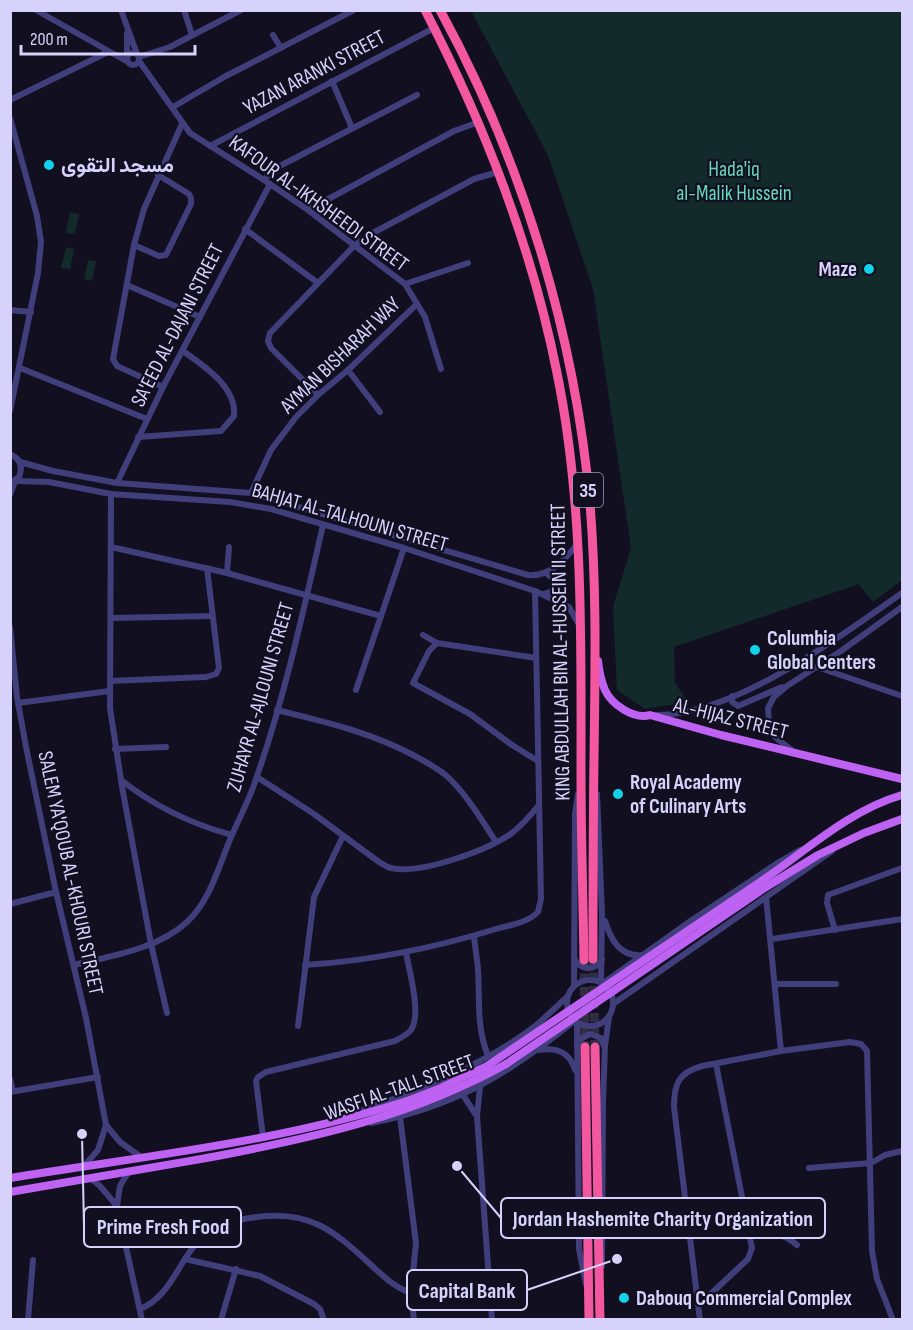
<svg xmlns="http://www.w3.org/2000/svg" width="913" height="1330" font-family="'Sofia Sans Condensed',Vazirmatn,sans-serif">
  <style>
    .green { fill: #132a2a }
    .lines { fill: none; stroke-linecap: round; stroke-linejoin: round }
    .highway-tunnel { stroke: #302c42; stroke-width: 9; stroke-dasharray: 9 4.5; stroke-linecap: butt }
    .minor { stroke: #413e7c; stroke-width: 6 }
    .major { stroke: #be62f3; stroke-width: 8 }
    .highway { stroke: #f257a0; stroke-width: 9 }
    .major-bridge { stroke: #be62f3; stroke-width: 8 }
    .poi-dot { fill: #12d1e8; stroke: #120f21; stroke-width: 2 }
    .labels { text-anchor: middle; stroke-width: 4.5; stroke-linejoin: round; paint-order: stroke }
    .shield { fill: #120f21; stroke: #9c98ba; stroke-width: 1.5 }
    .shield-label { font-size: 20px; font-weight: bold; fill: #d7d2fb }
    .street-label { font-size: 21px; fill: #d7d2fb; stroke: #120f21 }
    .poi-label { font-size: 21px; font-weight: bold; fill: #d7d2fb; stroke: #120f21; text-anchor: start }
    .park-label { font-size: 21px; fill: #64d6ba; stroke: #120f21 }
    .leader { fill: none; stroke: #d7d2fb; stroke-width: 2 }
    .callout-dot { fill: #d7d2fb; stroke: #120f21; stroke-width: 2 }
    .callout { fill: #120f21; stroke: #d7d2fb; stroke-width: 2 }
    .callout-label { font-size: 22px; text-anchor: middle; font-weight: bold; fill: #d7d2fb }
  </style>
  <rect width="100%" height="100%" fill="#120f21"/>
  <g class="green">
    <path d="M471 11H902V580L873 602 859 584 674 647 675 683 688 702 645 709 617 690 613 607 631 548 593 289 548 155Z"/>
    <path d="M70 212 79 214 75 234 66 233Z"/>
    <path d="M66 247 74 249 70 269 61 268Z"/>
    <path d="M88 260 96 261 92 281 84 279Z"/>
  </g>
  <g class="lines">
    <g class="highway-tunnel">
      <path d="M593 959 595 1047"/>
      <path d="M584 960 585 1047"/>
    </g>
    <g class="minor">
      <path d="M36 10 128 62"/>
      <path d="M121 10 137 54"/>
      <path d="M184 10 192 35"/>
      <path d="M127 33V56"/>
      <path d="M273 35 281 48"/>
      <circle cx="133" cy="59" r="6"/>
      <path d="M139 57 170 47 241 10"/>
      <path d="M139 61 190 133 264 180 308 210 405 284 425 317 441 369"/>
      <path d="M332 81 352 128"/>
      <path d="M10 100 108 52"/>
      <path d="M173 107 226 76 354 10"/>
      <path d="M10 118 37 216 41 242 38 273 10 411"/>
      <path d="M210 146 434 28"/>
      <path d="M264 180 274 169 417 95"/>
      <path d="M308 210 454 131 479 122"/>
      <path d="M245 229 318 283"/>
      <path d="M134 245 159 256 166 255 191 204V198L189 194 158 175"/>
      <path d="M405 284 468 263"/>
      <path d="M127 285 200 317"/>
      <path d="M10 310 31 312"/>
      <path d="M20 368 147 419"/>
      <path d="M348 370 380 412"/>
      <path d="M163 387 117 366 113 359 134 245 144 209 182 124"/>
      <path d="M318 395 271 348 268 341 270 333 355 245 371 234 461 186 474 179 498 172"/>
      <path d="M138 437 221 431 234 416C237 387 203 365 183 351"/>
      <path d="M10 454C21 459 23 467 19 477L10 483"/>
      <path d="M20 462 53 471 117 483 251 493 528 575C550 577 565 560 577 544"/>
      <path d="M16 481 49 482 111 494 230 502 271 509 404 548 535 591 569 607 578 623"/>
      <path d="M117 483 163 387 270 184"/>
      <path d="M251 493 271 450 296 417 318 395 348 370 417 304"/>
      <path d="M111 494 110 708 121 780C154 806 191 824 232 835"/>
      <path d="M10 495 15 481"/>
      <path d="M111 547 227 573 381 616"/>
      <path d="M227 573 229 547"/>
      <path d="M544 594C552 592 557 588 554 579L546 573"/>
      <path d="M112 618 212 616"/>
      <path d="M10 627 17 697 26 747 56 892 86 1018 106 1125 98 1150 84 1166"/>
      <path d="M423 635 437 643 536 658"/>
      <path d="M437 643 429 651 413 683 470 714 512 745 538 761"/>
      <path d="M817 667 902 696"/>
      <path d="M110 681 206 677 216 674 219 668 207 568"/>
      <path d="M356 690 404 548"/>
      <path d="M732 696V702L738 706 782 687"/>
      <path d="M18 703 110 691"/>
      <path d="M277 710C325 722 371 732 415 756 427 763 440 769 450 779 468 797 482 820 496 842"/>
      <path d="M657 715C735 715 839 637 902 593"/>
      <path d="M115 749 166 747"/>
      <path d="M793 751 775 737 769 726 768 708 774 697 787 686 841 651 902 607"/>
      <path d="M257 777 314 814 379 862C383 864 386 867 391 868 420 875 488 850 512 833 522 825 530 816 538 806"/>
      <path d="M121 781 151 944 167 1013"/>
      <path d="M597 794 602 914 601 983"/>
      <path d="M766 897 781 1051"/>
      <path d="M10 904 56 892"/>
      <path d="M605 921C611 940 620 957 642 955"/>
      <path d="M835 930 827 903 828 895 902 868"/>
      <path d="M474 936C475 947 477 958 478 969 480 1001 476 1025 488 1056"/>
      <path d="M772 939 902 919"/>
      <path d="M574 959C582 971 594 971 602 960"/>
      <path d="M74 965C111 956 158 949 187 922 209 902 218 869 229 842 238 820 250 799 257 776 285 696 304 608 323 525"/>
      <path d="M305 965C370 961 434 948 496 929 510 925 527 923 538 912L541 899 535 591"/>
      <circle cx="590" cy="1003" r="23"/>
      <path d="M602 984 692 920 779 862 800 850"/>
      <path d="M776 984H836"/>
      <path d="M574 986 575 814 578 794"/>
      <path d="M613 1004 832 851"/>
      <path d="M577 1022 579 1249 586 1285"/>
      <path d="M298 1026 314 897 343 836"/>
      <path d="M577 1045 582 1038 590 1034 601 1038 604 1046"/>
      <path d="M539 1050C556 1047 570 1052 575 1070"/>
      <path d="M10 1079 13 1091"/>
      <path d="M480 1087 477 1116 492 1320"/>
      <path d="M10 1092 98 1077"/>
      <path d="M463 1095 476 1115"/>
      <path d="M355 1113C417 1091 481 1067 534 1027 546 1017 557 1006 568 996"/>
      <path d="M400 1117 416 1243 411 1293 414 1320"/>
      <path d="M371 1123C453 1107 507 1075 572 1023"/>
      <path d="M106 1125 120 1142 141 1157"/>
      <path d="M263 1137 256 1081 258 1077 266 1072 395 1041C400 1038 407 1035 411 1030 422 1014 409 971 406 952"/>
      <path d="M809 1168 871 1163 885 1155 902 1151"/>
      <path d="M129 1171 120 1186 117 1206 142 1320"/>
      <path d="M90 1178 100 1186 117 1206"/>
      <path d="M749 1233C770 1233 781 1231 797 1245"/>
      <path d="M185 1259 260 1276 314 1304 320 1309 324 1320"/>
      <path d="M602 1266 603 1102 605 1046 609 1017"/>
      <path d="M699 1305 748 1259 752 1248 716 1064"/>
      <path d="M140 1309C173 1296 179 1256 205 1235 220 1223 239 1219 257 1217 310 1210 334 1231 370 1264 383 1276 394 1287 411 1293"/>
      <path d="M28 1320 33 1260"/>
      <path d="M221 1320 236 1269"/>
      <path d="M700 1320 674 1107C674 1084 678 1073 702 1066L781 1051 850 1042 861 1044 867 1051 872 1251 877 1279 893 1320"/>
    </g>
    <g class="major">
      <path d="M598 661C599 670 601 681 605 690 611 704 634 720 650 715L721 735 902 779"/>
      <path d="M763 880C807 850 850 810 902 795"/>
      <path d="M766 887 818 855 864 833 902 819"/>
      <path d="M10 1178C144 1156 281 1142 410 1100"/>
      <path d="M10 1192C78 1180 145 1169 212 1157 313 1138 416 1115 506 1064"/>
    </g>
    <g class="highway">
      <path d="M425 10C484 124 532 247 557 373 584 505 581 640 581 773 581 835 583 898 584 960"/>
      <path d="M440 10C522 160 575 334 590 504 597 589 595 674 594 759 593 826 593 892 593 959"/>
      <path d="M585 1047 589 1320"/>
      <path d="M595 1047 600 1320"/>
    </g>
    <g class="major-bridge">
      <path d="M506 1064 766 887"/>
      <path d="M410 1100 438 1089 487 1066 763 880"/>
    </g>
  </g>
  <g class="poi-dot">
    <circle cx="49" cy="165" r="6"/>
    <circle cx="869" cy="269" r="6"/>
    <circle cx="755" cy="650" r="6"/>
    <circle cx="618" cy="794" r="6"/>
    <circle cx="624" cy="1298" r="6"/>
  </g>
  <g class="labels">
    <rect class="shield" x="573" y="473" width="30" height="34" rx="4.5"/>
    <g class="shield-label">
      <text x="588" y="497">35</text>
    </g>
    <g class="street-label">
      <text transform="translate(314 72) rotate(-28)" y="7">YAZAN ARANKI STREET</text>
      <text transform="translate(319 203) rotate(36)" y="7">KAFOUR AL-IKHSHEEDI STREET</text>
      <text transform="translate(177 325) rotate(-63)" y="7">SA'EED AL-DAJANI STREET</text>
      <text transform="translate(340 355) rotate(-44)" y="7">AYMAN BISHARAH WAY</text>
      <text transform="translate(350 517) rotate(16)" y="7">BAHJAT AL-TALHOUNI STREET</text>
      <text transform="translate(560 652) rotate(-91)" y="7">KING ABDULLAH BIN AL-HUSSEIN II STREET</text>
      <text transform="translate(260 697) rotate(-74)" y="7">ZUHAYR AL-AJLOUNI STREET</text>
      <text transform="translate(731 718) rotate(14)" y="7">AL-HIJAZ STREET</text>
      <text transform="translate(71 873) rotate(78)" y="7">SALEM YA'QOUB AL-KHOURI STREET</text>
      <text transform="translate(399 1087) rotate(-20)" y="7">WASFI AL-TALL STREET</text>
    </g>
    <g class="poi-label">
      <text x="61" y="172">مسجد التقوى</text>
      <text x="857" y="276" text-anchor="end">Maze</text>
      <text x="767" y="645">Columbia<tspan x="767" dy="24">Global Centers</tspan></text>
      <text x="630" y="789">Royal Academy<tspan x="630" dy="24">of Culinary Arts</tspan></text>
      <text x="636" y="1305">Dabouq Commercial Complex</text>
    </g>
    <g class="park-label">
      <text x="734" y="176">Hada'iq<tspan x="734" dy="24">al-Malik Hussein</tspan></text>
    </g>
  </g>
  <path class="leader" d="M457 1166L501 1218M82 1134L84 1227M617 1259L527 1290"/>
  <g class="callout-dot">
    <circle cx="457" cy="1166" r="6"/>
    <circle cx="82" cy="1134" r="6"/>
    <circle cx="617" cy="1259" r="6"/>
  </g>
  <g class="callout">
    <rect x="501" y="1198" width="324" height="40" rx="6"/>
    <rect x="84" y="1207" width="157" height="40" rx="6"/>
    <rect x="407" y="1270" width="120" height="40" rx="6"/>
  </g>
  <g class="callout-label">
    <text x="663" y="1226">Jordan Hashemite Charity Organization</text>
    <text x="163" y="1234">Prime Fresh Food</text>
    <text x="467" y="1298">Capital Bank</text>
  </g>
  <rect width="913" height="1330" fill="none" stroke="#d7d2fb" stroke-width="24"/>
  <path d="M21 45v9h174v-9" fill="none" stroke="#d7d2fb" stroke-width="3"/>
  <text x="30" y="45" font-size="18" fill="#d7d2fb" stroke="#120f21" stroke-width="4.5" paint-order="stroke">200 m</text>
</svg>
